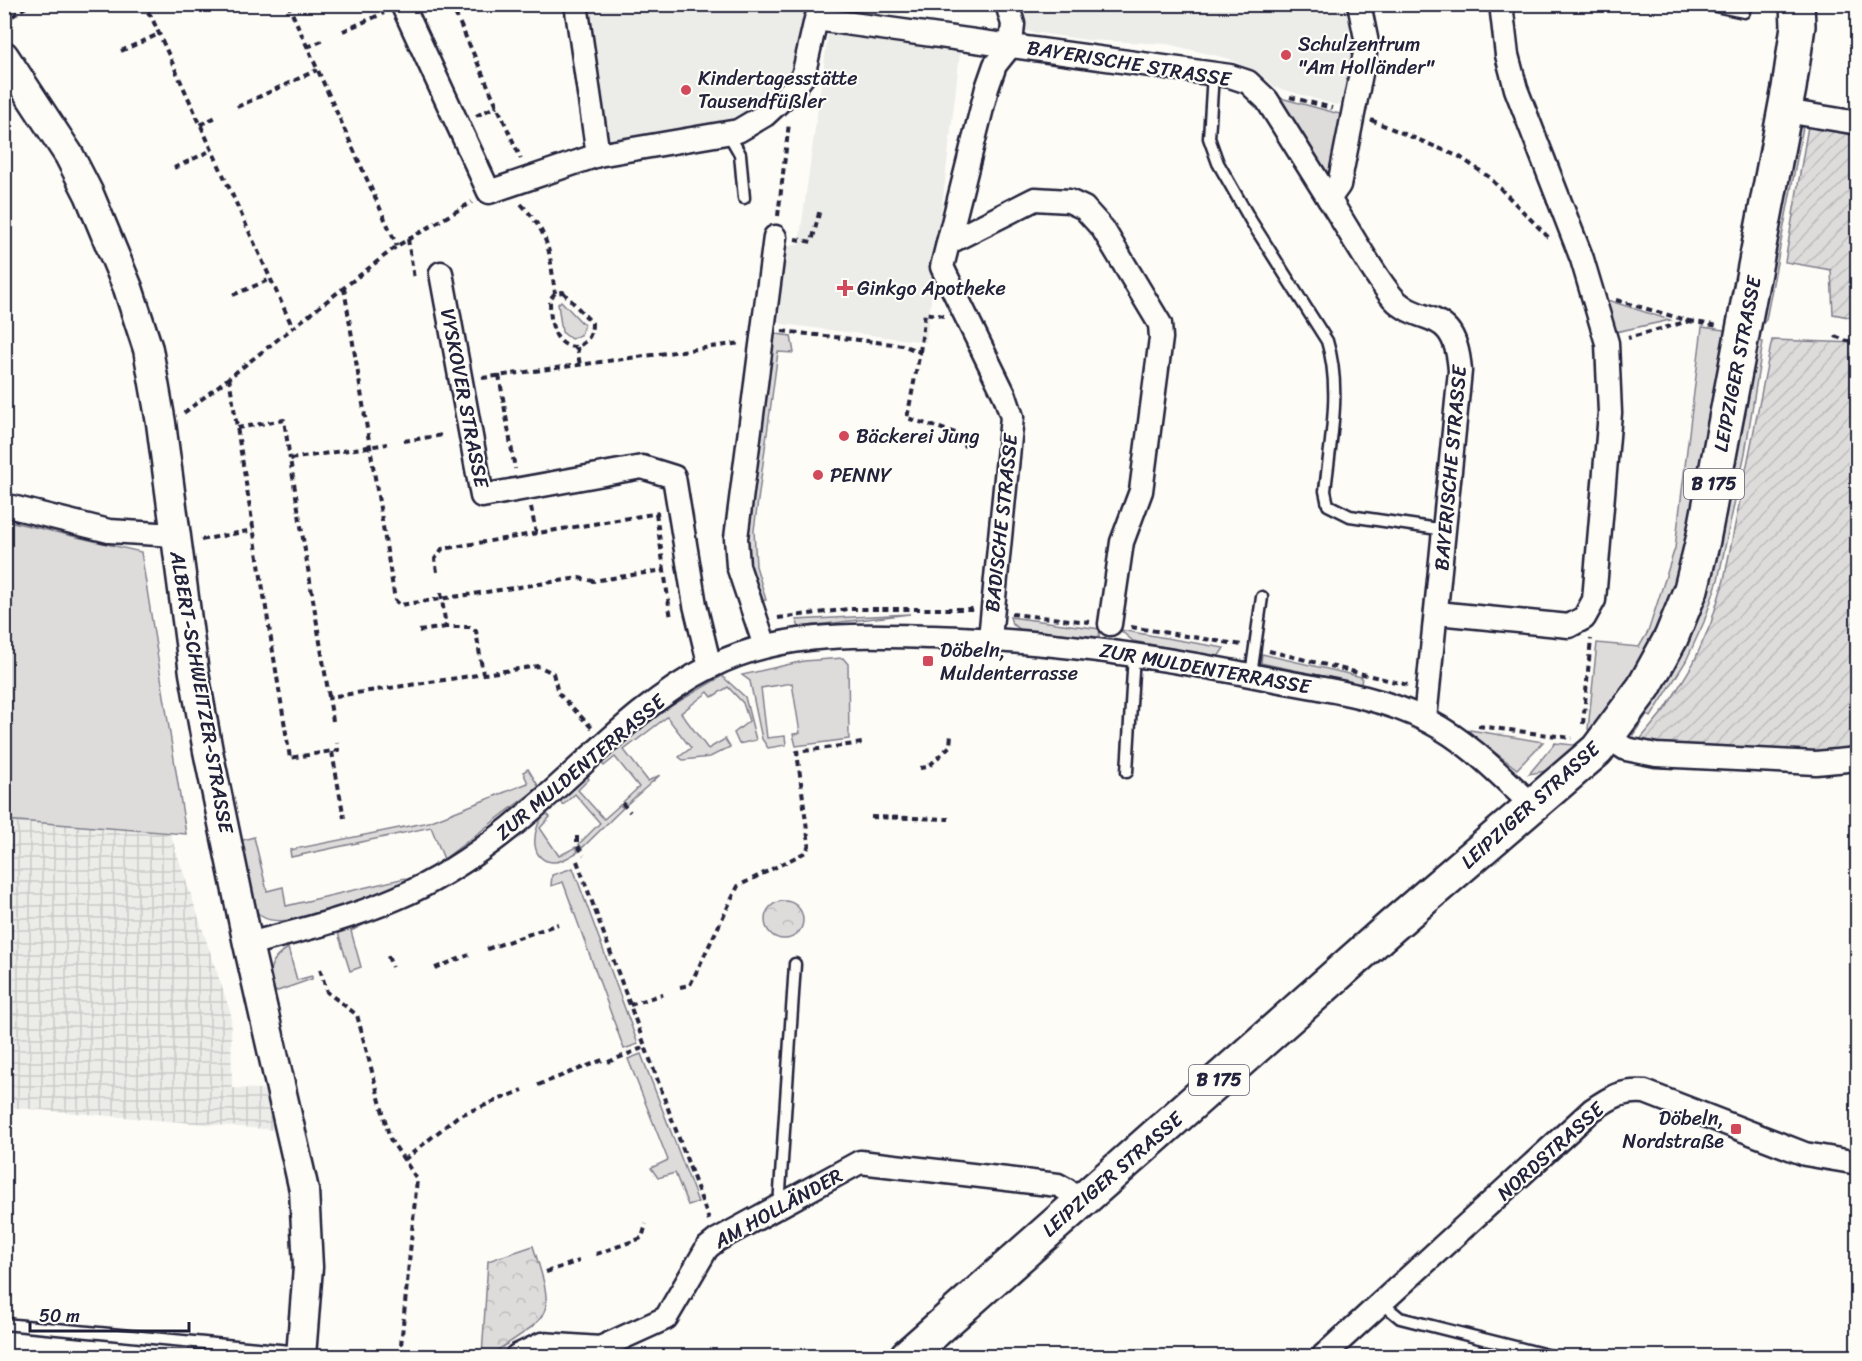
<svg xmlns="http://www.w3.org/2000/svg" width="1862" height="1361" font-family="Sriracha,sans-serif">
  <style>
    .built { fill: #ecece9 }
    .industrial { fill: url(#industrial-grid) }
    .grass { fill: #dddcdb; stroke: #807f8b; stroke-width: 1.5 }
    .park { fill: url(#park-crowns); stroke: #807f8b; stroke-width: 1.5 }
    .garden { fill: url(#garden-furrows); stroke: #807f8b; stroke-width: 1.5 }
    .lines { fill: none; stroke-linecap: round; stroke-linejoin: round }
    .service-casing { stroke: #22223b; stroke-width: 15 }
    .minor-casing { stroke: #22223b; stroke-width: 27 }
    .tertiary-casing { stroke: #22223b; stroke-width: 33 }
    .primary-casing { stroke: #22223b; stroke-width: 38 }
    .path { stroke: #22223b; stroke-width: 4; stroke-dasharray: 6 4.5; stroke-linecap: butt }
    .service { stroke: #fdfcf7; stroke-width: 10 }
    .minor { stroke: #fdfcf7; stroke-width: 22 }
    .tertiary { stroke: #fdfcf7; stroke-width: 28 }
    .primary { stroke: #fdfcf7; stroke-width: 33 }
    .poi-dot { fill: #d1495b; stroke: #fdfcf7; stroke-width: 2 }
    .labels { text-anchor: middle; stroke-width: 4.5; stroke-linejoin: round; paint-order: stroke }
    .shield { fill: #fdfcf7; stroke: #646373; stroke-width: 1.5 }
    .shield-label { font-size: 18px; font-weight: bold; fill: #22223b }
    .poi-label { font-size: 20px; fill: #22223b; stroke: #fdfcf7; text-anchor: start }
    .street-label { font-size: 20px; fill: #22223b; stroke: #fdfcf7 }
  </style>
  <defs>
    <pattern id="industrial-grid" width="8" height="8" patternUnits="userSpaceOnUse" patternTransform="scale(1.5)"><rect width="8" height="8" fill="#ecece9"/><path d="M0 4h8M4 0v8" fill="none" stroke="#cacac9"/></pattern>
    <pattern id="park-crowns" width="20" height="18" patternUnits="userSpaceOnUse" patternTransform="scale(1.5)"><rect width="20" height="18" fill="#dddcdb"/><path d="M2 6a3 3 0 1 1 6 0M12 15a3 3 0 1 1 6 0" fill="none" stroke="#bdbcbd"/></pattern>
    <pattern id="garden-furrows" width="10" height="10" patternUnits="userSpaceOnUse" patternTransform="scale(1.5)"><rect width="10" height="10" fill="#dddcdb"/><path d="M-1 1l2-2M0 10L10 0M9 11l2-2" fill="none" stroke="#bdbcbd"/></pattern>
  </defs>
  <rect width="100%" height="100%" fill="#fdfcf7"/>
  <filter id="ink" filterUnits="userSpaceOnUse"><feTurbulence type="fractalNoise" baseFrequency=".0167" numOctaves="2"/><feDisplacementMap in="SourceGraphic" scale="12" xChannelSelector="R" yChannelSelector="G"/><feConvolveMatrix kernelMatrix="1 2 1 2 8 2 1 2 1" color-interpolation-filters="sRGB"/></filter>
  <g filter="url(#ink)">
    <g class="built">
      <path d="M581 5H803L807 19 793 73 761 108 731 126 618 149 603 141Z"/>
      <path d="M1012 5H1351L1357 27 1352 98 1336 105 1275 87 1264 77 1230 59 1167 44 1088 40 1018 30Z"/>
      <path d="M829 28 961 45 926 342 782 324 773 314 782 248 799 244Z"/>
    </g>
    <path class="industrial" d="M4 820 170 833 231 1014 232 1088 262 1089 272 1099 275 1130 5 1107Z"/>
    <g class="grass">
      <path d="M1277 97 1347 116 1333 180 1327 182Z"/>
      <path d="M1803 127 1766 320 1762 324 1757 321 1796 129Z"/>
      <path d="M1601 298 1670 320 1611 333Z"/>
      <path d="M561 301 584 325 581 335 571 339 562 332 558 304Z"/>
      <path d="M1702 327 1731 331 1694 536 1669 619 1597 734 1588 729 1597 643 1639 647 1648 632 1675 548Z"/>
      <path d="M776 334 791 336 794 353 778 352 754 530 756 566 766 600 761 601 744 562 772 336Z"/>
      <path d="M1752 340 1763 342 1745 453 1718 580 1704 622 1686 661 1651 717 1647 714 1633 735 1627 731 1653 692Z"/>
      <path d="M4 520 141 552 186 834 5 820Z"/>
      <path d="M910 614 799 627 796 620Z"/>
      <path d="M1010 617 1100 629 1099 637 1020 629 1012 624Z"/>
      <path d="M1120 630 1224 648 1218 657 1133 641Z"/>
      <path d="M1262 654 1362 677 1361 684 1261 663Z"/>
      <path d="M843 658 848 664 849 739 796 746 793 734 800 733 792 683 761 688 767 738 785 736 786 745 768 748 762 739 750 681 742 675 804 661Z"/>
      <path d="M722 676 745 697 756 740 739 744 734 733 749 721 743 703 728 687 712 697 708 692 681 713 708 749 725 739 730 747 710 757 683 760 679 757 691 748 667 717 624 750 648 781 660 775 626 805 623 802 639 787 615 757 604 766 600 761 666 709Z"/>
      <path d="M1470 730 1543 742 1517 769 1469 733Z"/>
      <path d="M1555 743 1582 746 1551 770 1529 774Z"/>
      <path d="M528 769 539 787 444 859 431 827 291 857 290 850 429 822 528 783 523 772Z"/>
      <path d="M585 774 589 779 578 790 604 819 620 805 623 808 582 848 579 844 600 823 575 794 563 805 559 800Z"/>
      <path d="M546 813 550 817 540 828 559 856 576 847 578 852C570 856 561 863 552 862 527 860 533 824 546 813Z"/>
      <path d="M254 837 267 891 283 887 286 906 405 878 407 881C378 892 288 935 261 916 247 907 240 859 236 842Z"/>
      <path d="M573 868 638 1044 624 1049 563 882 551 886 552 875Z"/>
      <path d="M365 924 351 931 361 967 350 971 338 933Z"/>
      <path d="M288 948 297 980 312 976V979L272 993C267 972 269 960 288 948Z"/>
      <path d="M641 1054 698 1202 688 1205 675 1173 658 1178 651 1168 668 1160 628 1059Z"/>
    </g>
    <g class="park">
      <circle cx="784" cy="920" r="19"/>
      <path d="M533 1246C557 1321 552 1313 489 1356H482L488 1261Z"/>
    </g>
    <g class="garden">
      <path d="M1808 126 1857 131V336L1854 318 1833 314 1831 270 1785 262Z"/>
      <path d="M1772 340 1857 343V754L1682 751 1638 742 1666 708 1693 664 1711 623 1724 580Z"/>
    </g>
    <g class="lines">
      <g class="service-casing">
        <g id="service">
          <path d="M1706 4 1744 12"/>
          <path d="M1213 73 1209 138 1218 163 1251 221 1327 341C1342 389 1330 442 1325 491L1328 505 1350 516 1445 530"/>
          <path d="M728 133 740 154 744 198"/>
          <path d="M1251 675 1262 597"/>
          <path d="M1127 772 1134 654"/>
          <path d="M779 1206 795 964"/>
          <path d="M1382 1303 1400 1318 1551 1356"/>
          <path d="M4 1324 301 1352"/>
        </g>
      </g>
      <g class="minor-casing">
        <g id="minor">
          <path d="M402 4 489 192 598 155"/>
          <path d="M576 4 598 155 738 131 765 115 793 89 803 76 816 19 1230 76 1248 82 1267 100 1329 199"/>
          <path d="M1359 4 1367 43 1339 185 1329 199C1349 230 1367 264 1389 293 1417 331 1455 300 1460 371L1425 719"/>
          <path d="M1785 111 1858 123"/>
          <path d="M948 243 1035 199 1069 201 1084 208 1103 229 1160 324 1161 338 1141 491 1122 542 1110 624"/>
          <path d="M441 273 482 496 642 467 674 477 695 605 710 667"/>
          <path d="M4 505 109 531 175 535"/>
          <path d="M1437 613 1569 626 1584 618 1594 600 1610 413 1607 343 1582 259 1516 89 1507 55 1501 4"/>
          <path d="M990 638 1012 417 1005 396 942 267 987 88 995 65 1011 45 1013 24 1007 4"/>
          <path d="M765 646 738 566 736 538 775 237"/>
          <path d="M1607 737 1626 749 1656 755 1816 763 1858 759"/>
          <path d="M248 944C298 931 349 919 397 898 437 881 477 854 511 827 578 774 633 706 710 667 781 631 856 635 932 637 1047 640 1158 656 1270 679 1322 689 1380 696 1428 721 1469 742 1499 774 1532 805"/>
          <path d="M517 1356 542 1344 600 1348 666 1318 707 1248 717 1240 860 1162 1058 1185 1067 1190 1079 1203"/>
          <path d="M1323 1356 1592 1110C1611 1097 1622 1090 1645 1092L1805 1154 1858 1163"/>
        </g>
      </g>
      <g class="tertiary-casing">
        <path id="tertiary" d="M4 56 69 155 89 194 128 288 148 349 161 423 194 673 208 751 248 944 304 1190 308 1267 301 1356"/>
      </g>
      <g class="primary-casing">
        <path id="primary" d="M907 1356 1392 926 1597 750 1644 687 1671 638 1691 589 1703 540 1789 88 1798 26 1797 4"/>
      </g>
      <g class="path">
        <path d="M141 4 151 16 292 326"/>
        <path d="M288 4 397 246"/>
        <path d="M451 4 521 159"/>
        <path d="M4 22 30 4"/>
        <path d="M343 31 384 13"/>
        <path d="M307 47 322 41"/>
        <path d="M121 51 159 34"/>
        <path d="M1290 97 1332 108"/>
        <path d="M237 107 317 70"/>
        <path d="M476 116 497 106"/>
        <path d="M1371 120 1460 157 1489 177 1549 238"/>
        <path d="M200 125 216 117"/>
        <path d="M174 168 212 150"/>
        <path d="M521 204C551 236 549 251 555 293"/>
        <path d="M778 216 789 123"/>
        <path d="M408 239 414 279"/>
        <path d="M795 239 812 242 820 209"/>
        <path d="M344 288 395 600 400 605 579 578 593 581 664 570 671 619"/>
        <path d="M563 292 592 323C592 336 588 341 577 347 552 347 550 320 550 299L555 293Z"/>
        <path d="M233 295 271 279"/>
        <path d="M1616 300 1689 321 1628 338"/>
        <path d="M1689 321 1718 326"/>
        <path d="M782 331 902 345 920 352 907 418 959 434 965 447"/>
        <path d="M1835 336 1847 341 1858 340"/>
        <path d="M577 347 580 366"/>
        <path d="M920 352 925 313 944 316"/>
        <path d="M499 375 515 469"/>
        <path d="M229 377 290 758 338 750 337 743"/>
        <path d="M482 378 741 343"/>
        <path d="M184 413 397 246 472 202"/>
        <path d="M237 428 284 420 290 459"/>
        <path d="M404 441 443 435"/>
        <path d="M531 507 536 533"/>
        <path d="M656 513 664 570"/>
        <path d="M201 540 253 530"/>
        <path d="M437 572 435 559 442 549 659 513"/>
        <path d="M441 593 446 627H470L476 631 483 674"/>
        <path d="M1011 614 1090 622"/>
        <path d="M778 618 849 609H973"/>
        <path d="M1131 627 1242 645"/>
        <path d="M419 631 446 627"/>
        <path d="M1269 651 1408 685"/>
        <path d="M329 697 290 459 387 444"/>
        <path d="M333 721 329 697 538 666 553 673 558 693 593 729"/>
        <path d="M1583 724 1591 639"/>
        <path d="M1478 726 1572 738"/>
        <path d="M332 752 344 818"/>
        <path d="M920 768 928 767 950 746 951 734"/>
        <path d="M622 803 630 812"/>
        <path d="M871 817 949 819"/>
        <path d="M577 836V845L584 855"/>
        <path d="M577 861 709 1220"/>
        <path d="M487 949 558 924"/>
        <path d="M388 956 392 967"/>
        <path d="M435 968 469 955"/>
        <path d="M320 969 327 992 357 1015 390 1139 417 1179 400 1356"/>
        <path d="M680 987 690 985 738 886 806 852 809 845 797 752 862 743"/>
        <path d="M630 1005 663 994"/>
        <path d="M608 1062 645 1047"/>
        <path d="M538 1085 605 1059"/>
        <path d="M404 1160 458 1116 523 1090"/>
        <path d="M596 1254 642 1238 646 1224"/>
        <path d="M546 1272 579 1261"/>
      </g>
      <use href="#service" class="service"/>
      <use href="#minor" class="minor"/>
      <use href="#tertiary" class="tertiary"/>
      <use href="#primary" class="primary"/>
    </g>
  </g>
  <g class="poi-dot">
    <circle cx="1286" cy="55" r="6"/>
    <circle cx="686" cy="90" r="6"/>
    <path d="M842 279h6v6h6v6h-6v6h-6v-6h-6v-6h6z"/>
    <circle cx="844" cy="436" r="6"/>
    <circle cx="818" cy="475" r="6"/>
    <rect x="922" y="655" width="12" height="12" rx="3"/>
    <rect x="1730" y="1123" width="12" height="12" rx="3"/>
  </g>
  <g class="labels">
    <g class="shield">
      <rect x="1684" y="469" width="60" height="30" rx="4.5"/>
      <rect x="1189" y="1065" width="60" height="30" rx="4.5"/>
    </g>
    <g class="shield-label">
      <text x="1714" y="490">B 175</text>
      <text x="1219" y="1086">B 175</text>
    </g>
    <g class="poi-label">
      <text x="1298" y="51">Schulzentrum<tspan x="1298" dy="23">"Am Holländer"</tspan></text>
      <text x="698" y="85">Kindertagesstätte<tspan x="698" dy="23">Tausendfüßler</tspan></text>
      <text x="857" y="295">Ginkgo Apotheke</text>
      <text x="856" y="443">Bäckerei Jung</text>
      <text x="830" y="482">PENNY</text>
      <text x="940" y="657">Döbeln,<tspan x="940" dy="23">Muldenterrasse</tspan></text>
      <text x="1724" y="1125" text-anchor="end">Döbeln,<tspan x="1724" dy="23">Nordstraße</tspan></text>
    </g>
    <g class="street-label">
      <text transform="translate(1129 63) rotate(9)" y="7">BAYERISCHE STRASSE</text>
      <text transform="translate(1737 364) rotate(-79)" y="7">LEIPZIGER STRASSE</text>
      <text transform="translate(465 398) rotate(79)" y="7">VYSKOVER STRASSE</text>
      <text transform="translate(1450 468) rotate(-85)" y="7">BAYERISCHE STRASSE</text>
      <text transform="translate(1001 523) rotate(-84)" y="7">BADISCHE STRASSE</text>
      <text transform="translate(1205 668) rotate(10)" y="7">ZUR MULDENTERRASSE</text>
      <text transform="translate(202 692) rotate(80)" y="7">ALBERT-SCHWEITZER-STRASSE</text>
      <text transform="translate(580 767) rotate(-40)" y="7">ZUR MULDENTERRASSE</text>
      <text transform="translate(1530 805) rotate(-42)" y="7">LEIPZIGER STRASSE</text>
      <text transform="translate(1550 1151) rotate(-42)" y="7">NORDSTRASSE</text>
      <text transform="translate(1112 1174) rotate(-41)" y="7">LEIPZIGER STRASSE</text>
      <text transform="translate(778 1208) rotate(-29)" y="7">AM HOLLÄNDER</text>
    </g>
  </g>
  <rect width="1862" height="1361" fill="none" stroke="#fdfcf7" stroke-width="24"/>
  <rect x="12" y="12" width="1838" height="1337" fill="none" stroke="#22223b" stroke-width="2" filter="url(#ink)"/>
  <path d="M30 1322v9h159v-9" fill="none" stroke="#22223b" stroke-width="3"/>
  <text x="39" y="1322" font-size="18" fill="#22223b" stroke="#fdfcf7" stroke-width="4.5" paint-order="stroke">50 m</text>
</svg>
